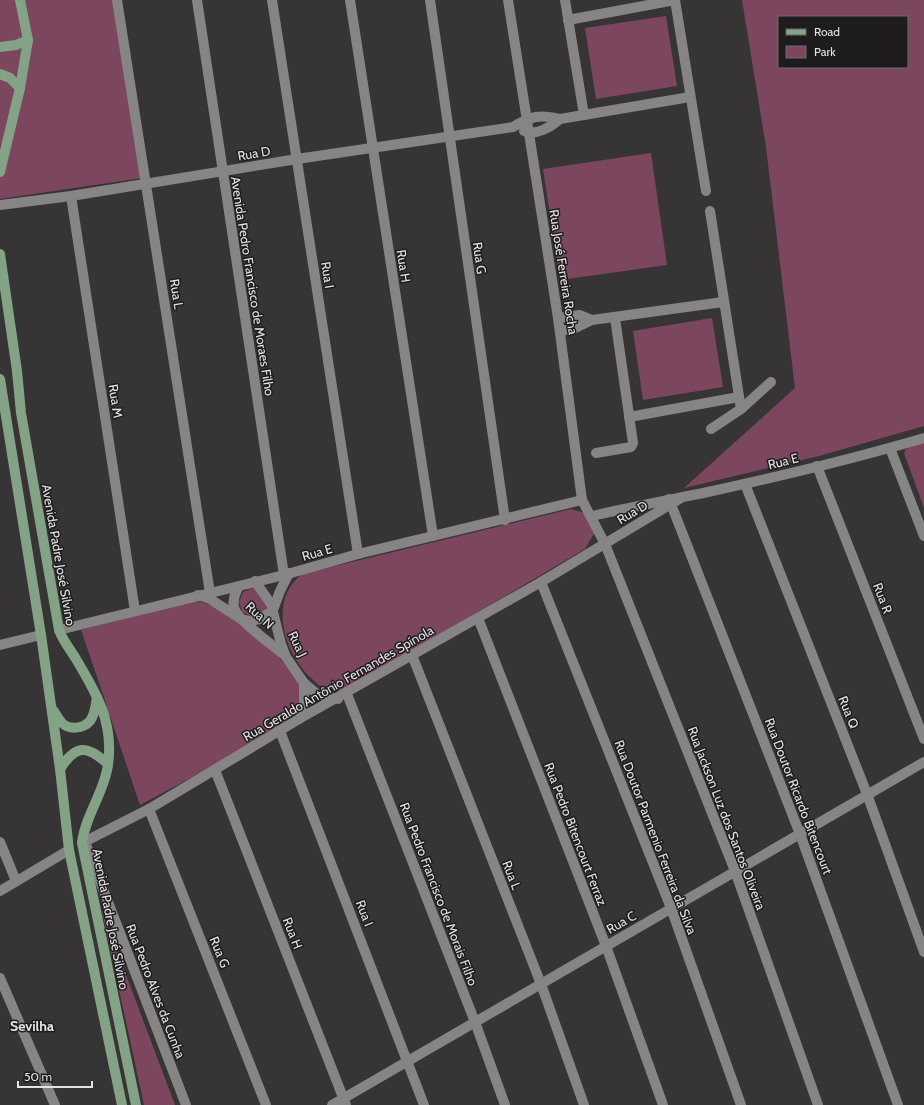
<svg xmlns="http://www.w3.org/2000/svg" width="924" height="1105" font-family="Cabin,sans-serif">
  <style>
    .green { fill: #7c475e; fill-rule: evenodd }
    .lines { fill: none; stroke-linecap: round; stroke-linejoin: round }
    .minor { stroke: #878485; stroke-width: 10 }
    .major { stroke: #83a286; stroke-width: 10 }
    .labels { text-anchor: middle; stroke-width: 3; stroke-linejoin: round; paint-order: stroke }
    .street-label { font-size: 13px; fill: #e3e2e2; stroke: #1e1c1d }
    .neighbourhood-label { font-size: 14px; font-weight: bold; fill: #e3e2e2; stroke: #1e1c1d }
  </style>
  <rect width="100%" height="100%" fill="#373435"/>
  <g class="green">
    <path d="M0 0H115L142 178 0 199Z"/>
    <path d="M742 0H924V426L819 456 684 488 795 388 766 147ZM779 17H907V67H779Z"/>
    <path d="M666 16 677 86 596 99 585 28Z"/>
    <path d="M651 153 667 265 560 280 543 169Z"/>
    <path d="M712 318 723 387 643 400 633 331Z"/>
    <path d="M924 442V508L904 453 906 449Z"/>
    <path d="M571 509 585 513 595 532 585 549 345 690C341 691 336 692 333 691 323 690 316 683 310 677 284 652 268 600 302 574Z"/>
    <path d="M253 588 258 589 267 606 261 615 251 617 242 612 239 602 243 592Z"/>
    <path d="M195 601C220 604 257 633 273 651 282 661 295 672 300 684 302 688 300 695 300 699 300 702 301 706 300 708 292 726 164 792 140 805L110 716H108L106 703 81 630Z"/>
    <path d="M102 911 175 1105H144Z"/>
  </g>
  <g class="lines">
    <g class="minor">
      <path d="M117 0 210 593"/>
      <path d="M197 0 284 575"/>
      <path d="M272 0 358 554"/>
      <path d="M350 0 433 536"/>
      <path d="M430 0 505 520"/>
      <path d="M508 0 558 318 582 500 605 544 735 871 818 1105"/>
      <path d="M565 0 584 115"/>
      <path d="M675 0 706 191"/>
      <path d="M568 20 675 0"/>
      <path d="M524 131C536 136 551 127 560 119"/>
      <path d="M71 196 135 611"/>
      <path d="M0 205 71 196 297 159 513 127C531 116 540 114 560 119L690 97"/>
      <path d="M710 211 741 409"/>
      <path d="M558 318 580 315 592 320"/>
      <path d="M560 331 573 329 592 320 723 302"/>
      <path d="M629 417 739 397"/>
      <path d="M711 429 741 409 771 382"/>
      <path d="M890 448 924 536"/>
      <path d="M596 453 631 447 633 443 615 318"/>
      <path d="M817 466 924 739"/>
      <path d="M745 484 867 794 924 952"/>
      <path d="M669 499 800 834 898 1105"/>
      <path d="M592 516C630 507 669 500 708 492 781 476 853 459 924 438"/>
      <path d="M255 581 271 604 281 644 286 657 304 683 317 694 338 699"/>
      <path d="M541 582 671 908 741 1105"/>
      <path d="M239 586C236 592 232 599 234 607 236 620 272 644 283 654"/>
      <path d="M198 595 210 599 241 619 249 621 260 619 273 610 280 591 289 573"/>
      <path d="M478 618 606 946 663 1105"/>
      <path d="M59 630 284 575 358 554 582 500"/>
      <path d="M0 645 41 635"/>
      <path d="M412 655 541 984 584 1105"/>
      <path d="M347 694 475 1022 505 1105"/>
      <path d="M299 719 304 710V683"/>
      <path d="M280 731 424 1105"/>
      <path d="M215 770 346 1105"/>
      <path d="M149 809 266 1105"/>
      <path d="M0 842 16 881"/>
      <path d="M85 842 186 1105"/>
      <path d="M82 843 149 809 299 719 541 582 681 498"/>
      <path d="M0 891 69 850"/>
      <path d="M0 978 55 1105"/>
      <path d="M332 1105 924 762"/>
    </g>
    <g class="major">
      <path d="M0 47 16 45 28 40"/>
      <path d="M0 74 10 78 20 88"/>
      <path d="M0 172 20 88 28 40 20 0"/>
      <path d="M0 254 17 371 21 413 59 630C63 641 70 649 76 659 97 694 114 723 108 765 104 793 85 816 82 843L136 1105"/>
      <path d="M0 379 41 635 60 769 69 850 122 1105"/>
      <path d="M53 710C56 714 58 719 62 723 69 730 83 729 90 721 95 715 96 704 97 697"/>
      <path d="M60 769C76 744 87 745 108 764"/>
    </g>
  </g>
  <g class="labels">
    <g class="street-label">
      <text transform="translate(254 153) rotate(-10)" y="5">Rua D</text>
      <text transform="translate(480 258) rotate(82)" y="5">Rua G</text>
      <text transform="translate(404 266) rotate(81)" y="5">Rua H</text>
      <text transform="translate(564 272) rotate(81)" y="5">Rua José Ferreira Rocha</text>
      <text transform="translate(328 275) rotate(81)" y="5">Rua I</text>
      <text transform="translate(253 286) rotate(81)" y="5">Avenida Pedro Francisco de Moraes Filho</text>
      <text transform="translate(177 294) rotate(81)" y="5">Rua L</text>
      <text transform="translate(116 401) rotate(81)" y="5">Rua M</text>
      <text transform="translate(783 461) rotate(-14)" y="5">Rua E</text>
      <text transform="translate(632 512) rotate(-31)" y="5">Rua D</text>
      <text transform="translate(317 552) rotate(-16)" y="5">Rua E</text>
      <text transform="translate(59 555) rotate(80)" y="5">Avenida Padre José Silvino</text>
      <text transform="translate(883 598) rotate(69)" y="5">Rua R</text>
      <text transform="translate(260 615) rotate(43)" y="5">Rua N</text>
      <text transform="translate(298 644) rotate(65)" y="5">Rua J</text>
      <text transform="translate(338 683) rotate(-30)" y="5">Rua Geraldo Antônio Fernandes Spínola</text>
      <text transform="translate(849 712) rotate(68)" y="5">Rua Q</text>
      <text transform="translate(799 796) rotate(69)" y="5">Rua Doutor Ricardo Bitencourt</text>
      <text transform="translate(727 818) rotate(69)" y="5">Rua Jackson Luz dos Santos Oliveira</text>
      <text transform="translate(576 834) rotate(69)" y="5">Rua Pedro Bitencourt Ferraz</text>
      <text transform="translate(656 837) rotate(69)" y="5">Rua Doutor Parmenio Ferreira da Silva</text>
      <text transform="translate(512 875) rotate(69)" y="5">Rua L</text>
      <text transform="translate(439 894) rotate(69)" y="5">Rua Pedro Francisco de Morais Filho</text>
      <text transform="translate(365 913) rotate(69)" y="5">Rua I</text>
      <text transform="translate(111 919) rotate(79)" y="5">Avenida Padre José Silvino</text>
      <text transform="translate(621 922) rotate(-30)" y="5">Rua C</text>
      <text transform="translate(293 933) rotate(69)" y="5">Rua H</text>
      <text transform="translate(220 952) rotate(68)" y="5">Rua G</text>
      <text transform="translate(156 991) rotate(69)" y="5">Rua Pedro Alves da Cunha</text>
    </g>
    <g class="neighbourhood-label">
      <text x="32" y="1031">Sevilha</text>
    </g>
  </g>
  <rect x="778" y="16" width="130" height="52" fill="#1e1c1d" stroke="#6d6b6c"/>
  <rect x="786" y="29" width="20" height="6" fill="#83a286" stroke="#6d6b6c"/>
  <text x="814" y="36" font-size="12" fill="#e3e2e2">Road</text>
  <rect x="786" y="46" width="20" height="12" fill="#7c475e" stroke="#6d6b6c"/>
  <text x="814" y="56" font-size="12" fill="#e3e2e2">Park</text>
  <path d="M18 1081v6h74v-6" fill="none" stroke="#e3e2e2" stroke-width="2"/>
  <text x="24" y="1081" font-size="12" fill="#e3e2e2" stroke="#1e1c1d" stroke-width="3" paint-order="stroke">50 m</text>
</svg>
